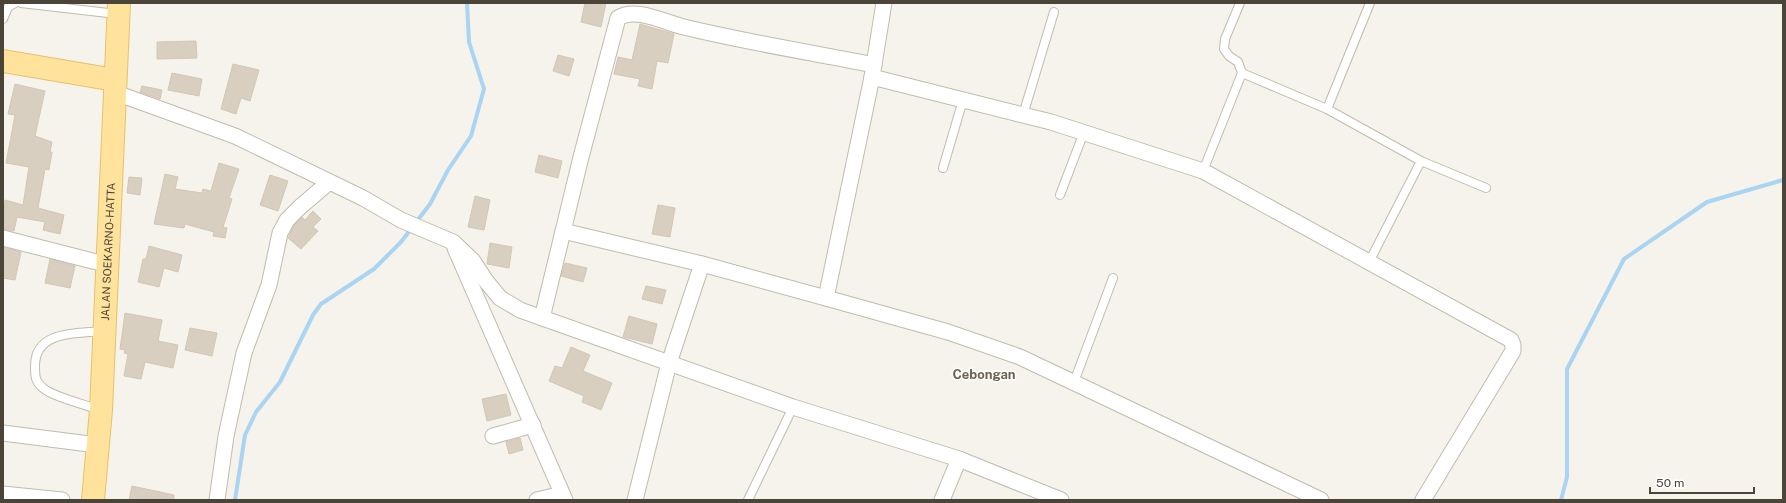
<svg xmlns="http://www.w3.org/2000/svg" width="1786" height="503" font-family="'Public Sans',sans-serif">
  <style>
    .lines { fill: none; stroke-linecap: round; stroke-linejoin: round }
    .stream { stroke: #a9d4f2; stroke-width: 4 }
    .building { fill: #d8cfc1; stroke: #d3c7b4 }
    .lane-casing { stroke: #c2bbae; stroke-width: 10 }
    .street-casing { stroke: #c2bbae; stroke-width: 17 }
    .primary-casing { stroke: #e6c16a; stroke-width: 24 }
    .lane { stroke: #fff; stroke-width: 8 }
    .street { stroke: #fff; stroke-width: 15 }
    .primary { stroke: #ffe39c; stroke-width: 22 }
    .labels { text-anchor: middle; stroke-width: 3; stroke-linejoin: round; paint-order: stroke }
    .street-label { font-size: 11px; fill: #4b4439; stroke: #fff }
    .quarter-label { font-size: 13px; font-weight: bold; fill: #6e6250; stroke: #fff }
  </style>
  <rect width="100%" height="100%" fill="#f6f3ec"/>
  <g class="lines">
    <g class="stream">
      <path d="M235 500 245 435 256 412 280 382 313 315 321 304 374 269 401 242 430 204 448 170 471 136 484 89 469 42 467 3"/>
      <path d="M1561 500 1567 477V369L1624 259 1707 202 1783 180"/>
    </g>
  </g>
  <g class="building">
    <path d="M585 3H606L601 27 581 22Z"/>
    <path d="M640 24 674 34 668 63 657 61 652 89 638 86 640 79 614 74 618 57 632 60Z"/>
    <path d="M196 41 197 58 157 59V42Z"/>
    <path d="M558 55 574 59 569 76 553 71Z"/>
    <path d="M233 64 259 70 250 101 241 98 236 114 221 109Z"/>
    <path d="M172 73 202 79 199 96 168 90Z"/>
    <path d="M15 84 45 91 35 136 52 142 50 152H52L49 170 45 169 38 208 64 215 60 234 43 230 45 222 17 217 14 231 3 229 5 200 23 205 29 167 6 163 15 115 8 114Z"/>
    <path d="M142 86 162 90 160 99 140 92Z"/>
    <path d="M539 155 562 161 558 178 535 172Z"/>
    <path d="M219 163 239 169 229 198 232 199 223 227 227 228 225 238 213 236 214 232 185 224 184 228 154 224 165 174 178 177 175 189 202 193 203 189 211 191Z"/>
    <path d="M270 175 288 181 278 211 260 205Z"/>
    <path d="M129 177 142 178 140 195 127 193Z"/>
    <path d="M475 196 490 200 484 230 468 227Z"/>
    <path d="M658 205 675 208 670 237 652 234Z"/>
    <path d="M313 211 321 219 313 227 318 231 301 249 288 238 289 236 294 225 302 217 305 220Z"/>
    <path d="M490 243 512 247 509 268 487 264Z"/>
    <path d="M149 246 182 255 178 272 164 268 159 287 138 282 143 259H146Z"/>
    <path d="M3 247 21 252 15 280 3 278Z"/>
    <path d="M50 259 75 266 70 288 45 283Z"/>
    <path d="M565 263 587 268 583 282 561 276Z"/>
    <path d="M646 286 666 290 662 304 642 299Z"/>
    <path d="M125 313 162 320 158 341 178 345 173 368 145 362 141 379 124 376 128 354 124 353 125 350 120 349Z"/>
    <path d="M629 316 657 324 652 344 623 337Z"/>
    <path d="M190 328 217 333 212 356 185 350Z"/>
    <path d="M571 347 590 355 583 371 612 383 601 410 582 402 584 396 549 381 555 366 562 368Z"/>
    <path d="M506 394 511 415 487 421 482 399Z"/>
    <path d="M520 438 523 450 509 454 506 442Z"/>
    <path d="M132 486 174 495V500H129Z"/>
  </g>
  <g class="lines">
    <g class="lane-casing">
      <g id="lane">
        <path d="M21 3 117 14"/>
        <path d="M3 19 8 7 15 3"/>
        <path d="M1242 73 1327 109 1421 161"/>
        <path d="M1327 109 1370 3"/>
        <path d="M1023 115 1054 12"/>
        <path d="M943 168 963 100"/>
        <path d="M1203 171 1242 73 1238 62 1229 56 1224 49 1225 39 1240 3"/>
        <path d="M1060 195 1084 132"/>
        <path d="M1369 262 1421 161 1486 188"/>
        <path d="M1074 382 1113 278"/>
        <path d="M100 410C87 405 53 397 43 388 35 382 35 376 35 366 35 330 77 334 103 331"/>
        <path d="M748 500 793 407"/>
      </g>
    </g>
    <g class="street-casing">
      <g id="street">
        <path d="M872 77 1051 122 1203 171 1511 340 1513 345V351L1423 500"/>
        <path d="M116 93 235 136 363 198 401 220 453 242 473 261 486 281 500 298 520 310 793 407 959 459 1061 500"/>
        <path d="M563 231 702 264"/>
        <path d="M3 238 108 265"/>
        <path d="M455 248 565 500"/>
        <path d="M826 298 948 332 1020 357 1321 500"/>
        <path d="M542 318 581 157 618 18C635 7 662 21 680 26 744 42 809 52 874 65"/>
        <path d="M3 433 97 445"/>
        <path d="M493 436 533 425"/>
        <path d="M3 494 62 500"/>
        <path d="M217 500 226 436 244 353 269 285 280 233 287 220 300 207 328 183"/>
        <path d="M537 500 562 494"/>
        <path d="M635 500 669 363 702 264 826 298 872 77 884 3"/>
        <path d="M942 500 959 459"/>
      </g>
    </g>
    <g class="primary-casing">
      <g id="primary">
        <path d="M3 61 115 80"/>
        <path id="s1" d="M93 500 101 410 119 3"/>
      </g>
    </g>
    <use href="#lane" class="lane"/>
    <use href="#street" class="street"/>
    <use href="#primary" class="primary"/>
  </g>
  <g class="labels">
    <g class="street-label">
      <text dy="4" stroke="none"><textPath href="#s1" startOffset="249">JALAN SOEKARNO-HATTA</textPath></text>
    </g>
    <g class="quarter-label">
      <text x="984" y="379">Cebongan</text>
    </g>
  </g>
  <rect width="1786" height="503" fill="none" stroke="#4b4439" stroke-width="8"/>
  <path d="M1650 487v6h104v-6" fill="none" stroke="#4b4439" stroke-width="2"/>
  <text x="1656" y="487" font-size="12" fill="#4b4439" stroke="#ffffff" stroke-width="3" paint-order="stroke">50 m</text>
</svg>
